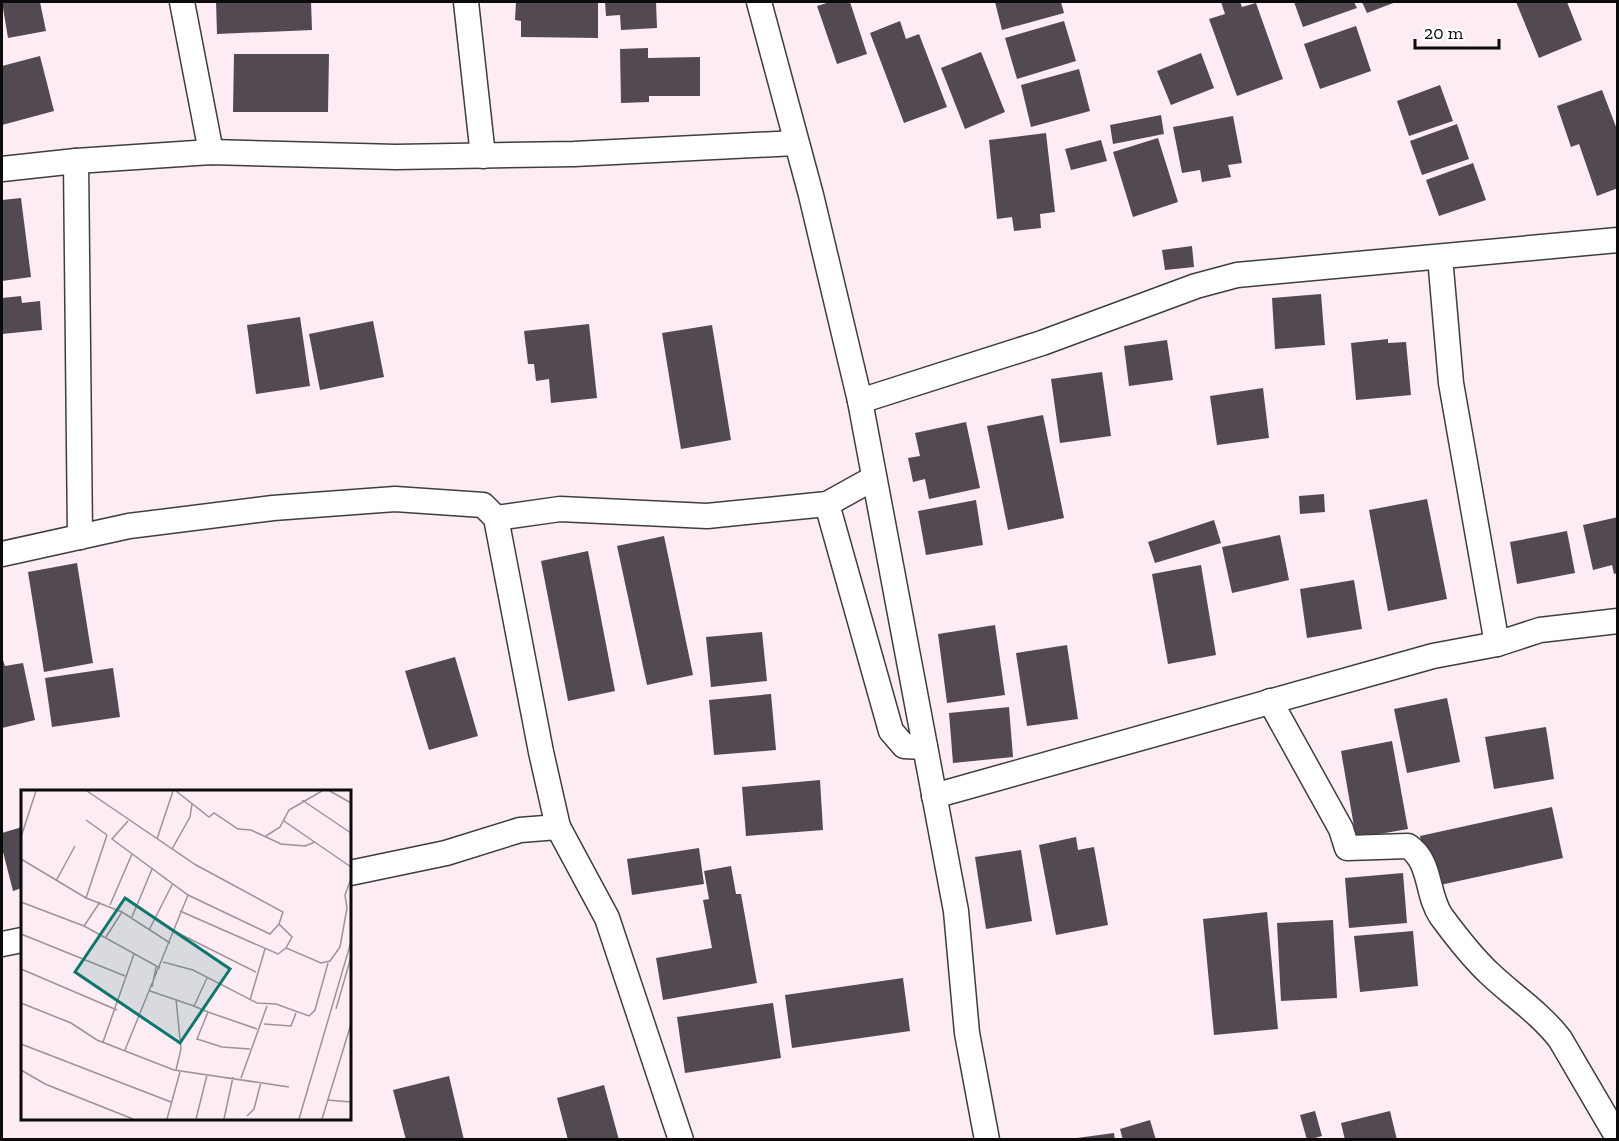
<svg xmlns="http://www.w3.org/2000/svg" width="1619" height="1141" font-family="'Zilla Slab',serif">
  <style>
    .building { fill: #534952 }
    .lines { fill: none; stroke-linecap: round; stroke-linejoin: round }
    .street-casing { stroke: #3e3e3e; stroke-width: 27 }
    .street { stroke: #fff; stroke-width: 24 }
    .inset-road { fill: none; stroke: #9c9297; stroke-width: 1.5 }
    .view { fill: #0f766e; fill-opacity: 0.15; stroke: #0f766e; stroke-width: 3 }
    .inset-edge { fill: none; stroke: #0b0b0b; stroke-width: 3 }
  </style>
  <rect width="100%" height="100%" fill="#fdecf4"/>
  <g class="building">
    <path d="M2 2H40L46 31 8 38Z"/>
    <path d="M216 2H311L312 30 217 34Z"/>
    <path d="M516 2H598V38L521 37V21L515 20Z"/>
    <path d="M605 2H656L657 28 621 30 620 15 606 16Z"/>
    <path d="M830 2H850L867 54 837 64 817 6Z"/>
    <path d="M995 2H1061L1064 13 1002 30Z"/>
    <path d="M1221 2H1240L1242 7 1256 3 1283 79 1237 96 1209 19 1225 14Z"/>
    <path d="M1294 2H1354L1357 8 1303 27Z"/>
    <path d="M1362 2H1396L1367 13Z"/>
    <path d="M1516 2H1567L1582 40 1539 58Z"/>
    <path d="M900 21 906 39 919 34 947 107 904 123 870 33Z"/>
    <path d="M1064 21 1076 61 1017 79 1005 38Z"/>
    <path d="M1356 26 1371 71 1320 89 1304 44Z"/>
    <path d="M648 48V58L700 57V96H649V102L621 103 620 49Z"/>
    <path d="M981 52 1005 112 965 129 941 68Z"/>
    <path d="M1201 53 1214 88 1171 105 1157 71Z"/>
    <path d="M234 54H329L328 112H233Z"/>
    <path d="M40 56 54 111 2 125V66Z"/>
    <path d="M1079 69 1090 111 1031 127 1021 85Z"/>
    <path d="M1440 85 1453 121 1409 136 1397 101Z"/>
    <path d="M1602 90 1618 132V188L1597 196 1579 144 1571 147 1557 106Z"/>
    <path d="M1161 115 1164 134 1113 144 1110 125Z"/>
    <path d="M1233 116 1242 163 1228 165 1231 177 1202 182 1200 170 1182 173 1173 127Z"/>
    <path d="M1457 124 1469 159 1422 175 1410 141Z"/>
    <path d="M1046 133 1055 212 1040 214 1041 228 1014 231 1012 217 997 219 989 140Z"/>
    <path d="M1158 138 1178 202 1133 217 1113 152Z"/>
    <path d="M1101 140 1107 161 1071 170 1065 149Z"/>
    <path d="M1473 163 1486 200 1439 216 1426 180Z"/>
    <path d="M21 198 31 277 2 281V200Z"/>
    <path d="M1192 246 1194 267 1165 270 1162 250Z"/>
    <path d="M1321 294 1325 345 1275 349 1272 298Z"/>
    <path d="M21 296 22 303 40 301 42 330 2 334V298Z"/>
    <path d="M300 317 310 386 256 394 247 325Z"/>
    <path d="M373 321 384 377 320 390 309 334Z"/>
    <path d="M589 324 597 398 551 403 549 379 536 381 534 364H528L524 331Z"/>
    <path d="M712 325 731 440 681 449 662 333Z"/>
    <path d="M1388 339V343L1406 342 1411 395 1356 400 1351 343Z"/>
    <path d="M1167 340 1173 380 1129 386 1124 346Z"/>
    <path d="M1102 372 1111 436 1060 443 1051 379Z"/>
    <path d="M1263 388 1269 438 1217 445 1210 396Z"/>
    <path d="M1043 415 1064 518 1008 530 987 426Z"/>
    <path d="M966 422 980 488 929 499 925 479 913 482 908 458 920 456 915 433Z"/>
    <path d="M1324 494 1325 512 1300 514 1299 496Z"/>
    <path d="M1427 499 1447 599 1388 611 1369 510Z"/>
    <path d="M976 500 983 545 926 555 918 511Z"/>
    <path d="M1618 517V573L1614 574 1612 565 1593 570 1583 525Z"/>
    <path d="M1214 520 1221 543 1155 563 1148 542Z"/>
    <path d="M1567 531 1575 573 1517 584 1510 542Z"/>
    <path d="M1280 535 1289 580 1232 593 1222 547Z"/>
    <path d="M664 536 693 675 647 685 617 546Z"/>
    <path d="M588 551 615 691 568 701 541 561Z"/>
    <path d="M77 563 93 663 44 672 28 572Z"/>
    <path d="M1201 565 1216 655 1168 664 1152 574Z"/>
    <path d="M1354 580 1362 629 1307 638 1300 589Z"/>
    <path d="M995 625 1005 695 947 703 938 634Z"/>
    <path d="M762 632 767 681 711 687 706 637Z"/>
    <path d="M1067 645 1078 719 1027 726 1016 653Z"/>
    <path d="M2 657 5 666 23 663 35 720 2 728Z"/>
    <path d="M455 657 478 736 429 750 405 671Z"/>
    <path d="M113 668 120 717 52 727 45 678Z"/>
    <path d="M771 694 776 750 714 755 709 700Z"/>
    <path d="M1447 698 1460 762 1407 773 1394 709Z"/>
    <path d="M1009 707 1013 757 953 763 949 713Z"/>
    <path d="M1546 727 1554 779 1494 789 1485 737Z"/>
    <path d="M1392 741 1408 829 1356 838 1341 751Z"/>
    <path d="M820 780 823 830 746 836 742 787Z"/>
    <path d="M1552 807 1563 858 1431 887 1420 836Z"/>
    <path d="M22 827V888L13 891 2 848V833Z"/>
    <path d="M1076 837 1078 850 1094 847 1108 925 1056 935 1039 845Z"/>
    <path d="M699 848 704 884 632 895 627 859Z"/>
    <path d="M1021 850 1032 921 986 929 975 857Z"/>
    <path d="M731 866 736 894H741L757 983 663 1000 656 958 712 948 703 900 709 899 704 871Z"/>
    <path d="M1403 873 1407 923 1349 928 1345 878Z"/>
    <path d="M1267 912 1278 1029 1214 1035 1203 919Z"/>
    <path d="M1333 920 1337 998 1281 1001 1277 923Z"/>
    <path d="M1413 931 1418 986 1360 992 1354 936Z"/>
    <path d="M903 978 910 1031 792 1048 785 995Z"/>
    <path d="M773 1003 781 1058 685 1073 677 1017Z"/>
    <path d="M449 1076 464 1140H406L393 1090Z"/>
    <path d="M604 1085 619 1140H568L557 1098Z"/>
    <path d="M1315 1111 1322 1136 1307 1140 1300 1115Z"/>
    <path d="M1390 1111 1397 1140H1345L1341 1123Z"/>
    <path d="M1150 1120 1156 1140H1123L1120 1129Z"/>
    <path d="M1114 1133 1115 1140H1077V1138Z"/>
  </g>
  <g class="lines">
    <g class="street-casing">
      <g id="street">
        <path d="M182 2 211 152"/>
        <path d="M466 2 483 156"/>
        <path d="M759 2 811 195 860 401 956 911 967 1033 987 1140"/>
        <path d="M76 161 80 537"/>
        <path d="M2 169 76 161 211 152 396 157 574 154 796 143"/>
        <path d="M1440 257 1451 383 1497 644 1540 630 1618 621"/>
        <path d="M860 401 1042 343 1196 286 1237 275 1618 240"/>
        <path d="M827 504 891 731 904 746 925 747"/>
        <path d="M496 518 541 752 558 827 607 918 681 1140"/>
        <path d="M2 554 129 526 273 508 395 499 483 505 496 518 560 509 707 516 827 504 874 478"/>
        <path d="M1270 701 1341 829 1347 848 1408 846C1432 862 1426 894 1441 916 1455 935 1471 956 1489 973 1512 995 1540 1013 1560 1039L1618 1138"/>
        <path d="M934 796 1433 656 1497 644"/>
        <path d="M350 873 446 853 520 830 558 827"/>
        <path d="M2 944 22 940"/>
      </g>
    </g>
    <use href="#street" class="street"/>
  </g>
  <g transform="translate(21 790)">
    <rect width="330" height="330" fill="#fdecf4"/>
    <path class="inset-road" d="M66 1 175 75 262 122 258 134 271 147 265 158 300 173 309 171 319 157 326 118 324 105 330 89M155 1 188 27 193 23 217 39 230 40 260 54 284 56 294 52M309 1 330 13M281 10 330 43M65 30 86 45M107 31 91 49 167 105 249 144 258 134M263 31 330 77M245 46 259 37 268 20 301 1M0 47 15 1M136 49 152 1M151 59 169 27 171 14M0 69 65 108 101 122 149 153M35 91 54 56M65 108 86 45M0 112 63 136M79 112 63 136 139 178M89 115 111 64M159 121 257 164 265 158M111 127 131 79M128 140 152 93M153 141 235 182M0 144 104 186M85 147 101 122M142 172 172 180 236 213 255 214 288 226 294 220 307 173M0 179 96 220M186 188 173 216 187 222 176 249 201 257 229 259M131 197 135 177M129 201 173 216M229 210 244 159M0 213 50 233 76 250 153 280 268 297M315 219 330 167M187 222 236 239M243 234 270 236 275 223M82 252 113 164M0 254 150 312M104 260 167 105M0 280 24 294 112 329M155 280 160 259 155 209M220 288 246 216M306 310 330 312M226 326 233 319 240 292M146 329 159 282M175 329 186 285M203 329 212 287M278 329 330 152M301 329 330 234"/>
    <path class="view" d="M104 108 209 179 159 253 54 182Z"/>
    <rect width="330" height="330" class="inset-edge"/>
  </g>
  <rect width="1619" height="1141" fill="none" stroke="#0b0b0b" stroke-width="6"/>
  <path d="M1415 39v9h84v-9" fill="none" stroke="#0b0b0b" stroke-width="3"/>
  <text x="1424" y="39" font-size="18" fill="#0b0b0b" stroke="#ffffff" stroke-width="4.5" paint-order="stroke">20 m</text>
</svg>
